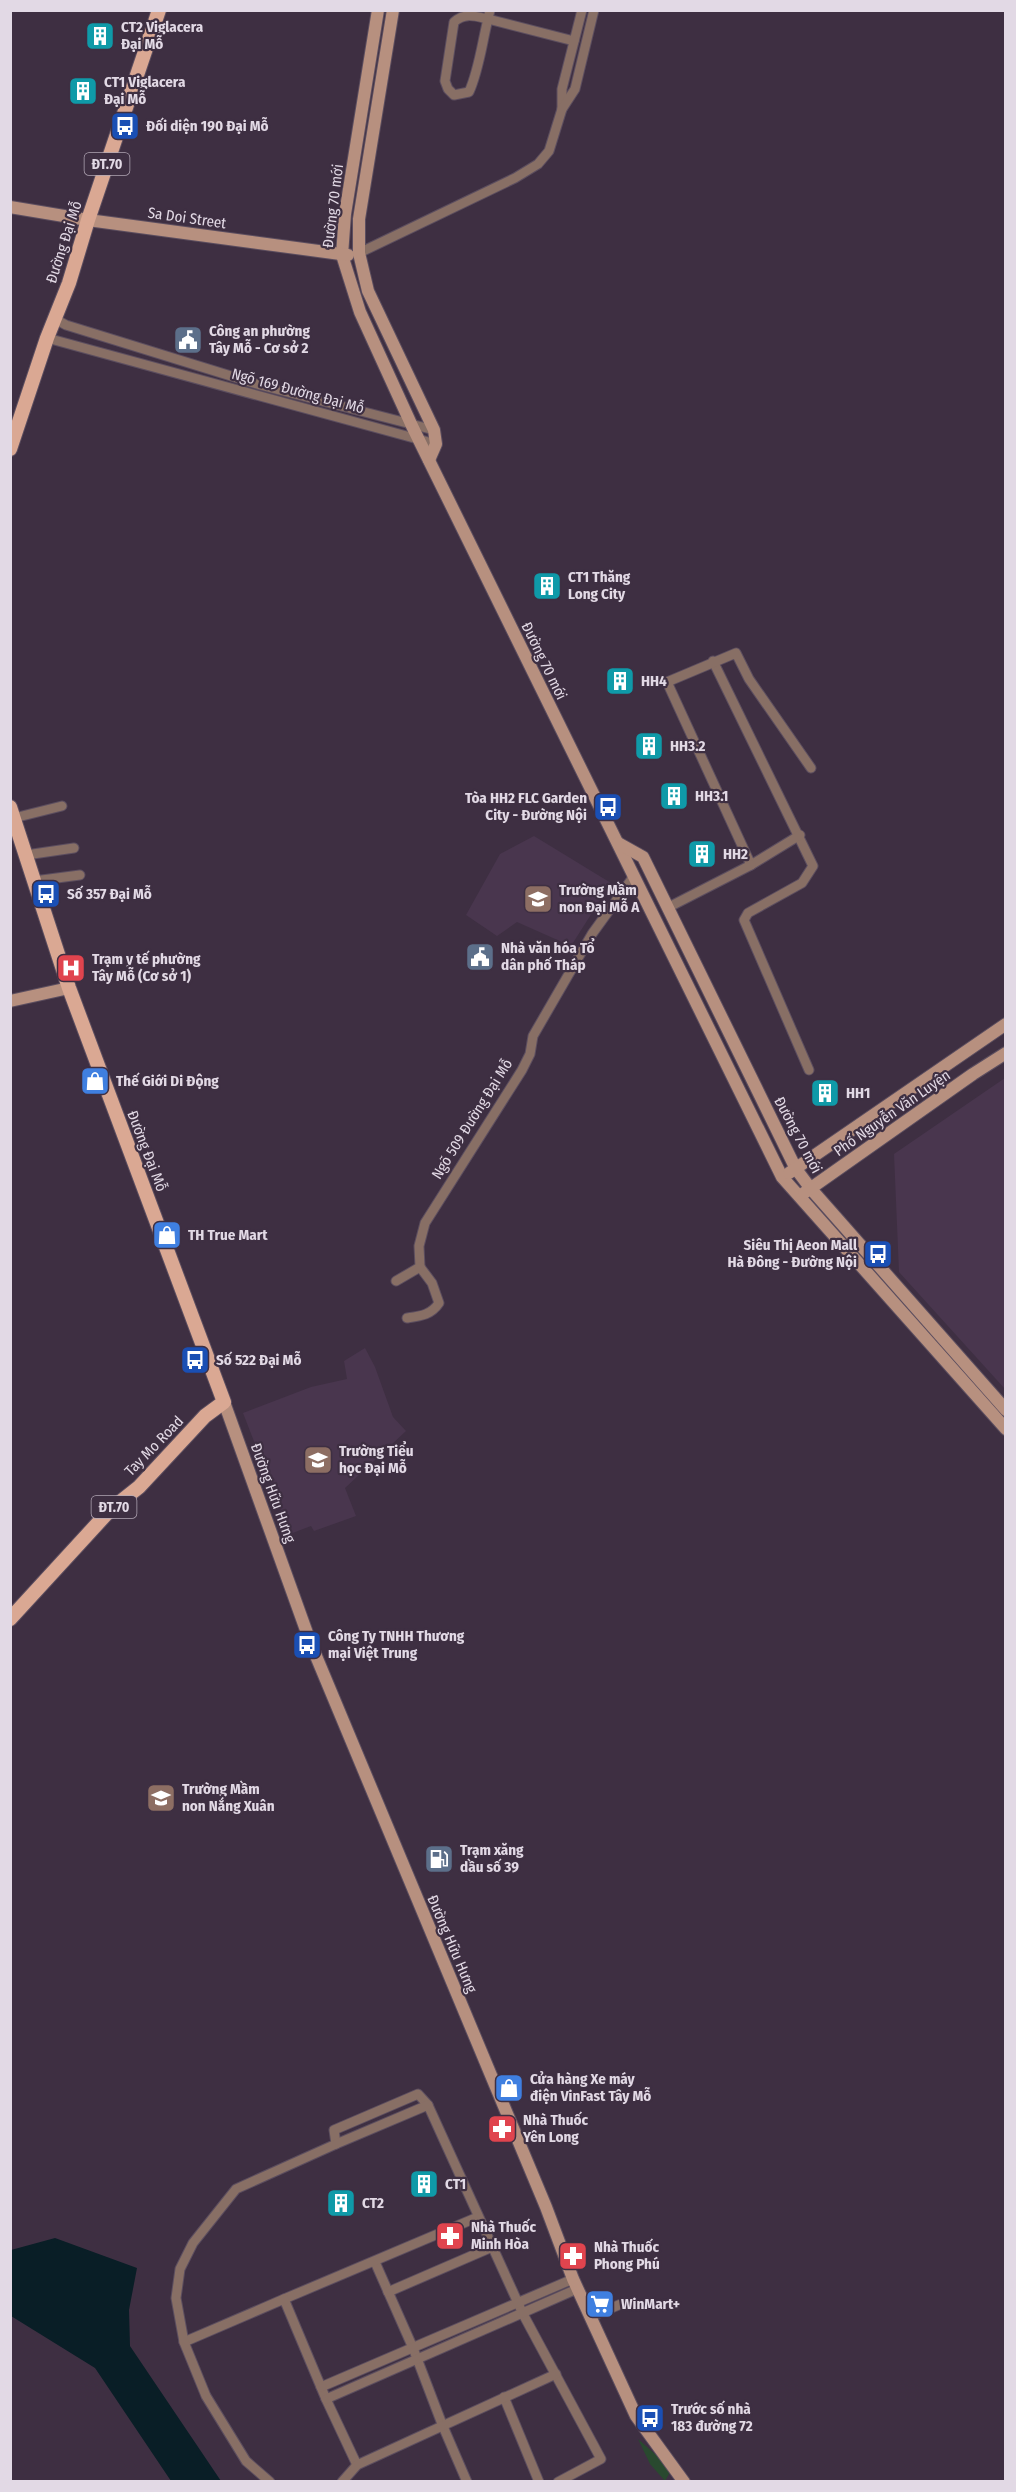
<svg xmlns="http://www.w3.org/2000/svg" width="1016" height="2492" font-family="'Fira Sans Condensed',sans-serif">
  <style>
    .built { fill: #49364e }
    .green { fill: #29492f }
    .water { fill: #091e26 }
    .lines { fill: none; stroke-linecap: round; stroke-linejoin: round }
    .street-casing { stroke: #5c4e5f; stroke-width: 11 }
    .secondary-casing { stroke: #5c4e5f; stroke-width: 14 }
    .primary-casing { stroke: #5c4e5f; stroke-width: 16 }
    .street { stroke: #886f65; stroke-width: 9 }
    .secondary { stroke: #b7907f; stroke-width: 12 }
    .primary { stroke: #daa893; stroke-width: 14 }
    .labels { text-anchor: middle; stroke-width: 4.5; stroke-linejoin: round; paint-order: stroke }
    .shield { fill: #3e2f42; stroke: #b1a6b4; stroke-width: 1.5 }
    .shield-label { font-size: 14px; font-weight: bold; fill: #e2d9e5 }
    .poi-label { font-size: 15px; font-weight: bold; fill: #e2d9e5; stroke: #3e2f42; text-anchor: start }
    .street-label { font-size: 15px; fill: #e2d9e5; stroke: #3e2f42 }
  </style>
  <rect width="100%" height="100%" fill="#3e2f42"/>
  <g class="built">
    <path d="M534 836 611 883 571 946 517 922 497 936 466 915 500 854Z"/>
    <path d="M1005 1078V1389L899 1272 894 1154Z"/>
    <path d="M365 1348 375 1367 393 1417 406 1431 345 1488 356 1516 314 1531 311 1526 290 1534 243 1413 311 1387 347 1379 344 1361Z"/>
  </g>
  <path class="green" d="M638 2439 672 2469 665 2481 650 2464Z"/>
  <path class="water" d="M55 2238 137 2268 129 2310 130 2346 221 2481H171L95 2368 11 2316V2250Z"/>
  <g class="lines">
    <g class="street-casing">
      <g id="street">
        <path d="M490 10 488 19C482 43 479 70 469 92L454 95 448 89 445 81 454 22C465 12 475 16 488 19L574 41"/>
        <path d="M562 109V89L582 10"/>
        <path d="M359 253 515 178 538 164 549 151 562 109 575 89 594 10"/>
        <path d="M55 319 66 325 260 385 434 430"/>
        <path d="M47 338 436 444"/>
        <path d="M713 661 813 866 802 883 748 913 744 920 809 1070"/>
        <path d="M14 818 62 806"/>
        <path d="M800 835 751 865 667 682 736 653 749 679 811 768"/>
        <path d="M26 855 74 848"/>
        <path d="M34 881 80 875"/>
        <path d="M667 908 751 865"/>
        <path d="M396 1281 420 1267 419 1246 425 1223 522 1070 530 1054 533 1036 592 934 634 876"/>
        <path d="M407 1318C421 1316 431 1315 439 1303L432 1283 420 1267"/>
        <path d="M336 2144 334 2130 418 2094 428 2105 523 2314 601 2459 558 2482"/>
        <path d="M375 2262 413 2348 442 2424 467 2482"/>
        <path d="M388 2292 492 2247"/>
        <path d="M284 2299 478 2217"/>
        <path d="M590 2317 621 2304"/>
        <path d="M184 2342 284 2299 326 2399 357 2465"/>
        <path d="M321 2387 573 2279"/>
        <path d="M504 2397 539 2482"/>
        <path d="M326 2399 577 2289"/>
        <path d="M270 2482 246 2461 206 2396 184 2342 176 2298 180 2269 193 2243 236 2189 336 2144 428 2105"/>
        <path d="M342 2482 357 2465 556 2374"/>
      </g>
    </g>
    <g class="secondary-casing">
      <g id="secondary">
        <path d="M378 10 345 214 342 255 360 312 412 426 782 1177 1006 1429"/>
        <path d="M393 10 359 219V253L368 291 434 430 436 444 429 460"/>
        <path d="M10 207 88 220 348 255"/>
        <path d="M618 843 643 857 796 1169 811 1189 1006 1410"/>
        <path d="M10 1001 69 988"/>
        <path d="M789 1173 1006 1024"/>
        <path d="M804 1193 973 1074 1006 1053"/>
        <path d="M224 1402 311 1644 546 2207 573 2279 636 2416 684 2482"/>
      </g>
    </g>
    <g class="primary-casing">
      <g id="primary">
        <path d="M10 449 47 338 69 283 88 220 159 10"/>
        <path d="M10 807 69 988 224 1402 205 1416 139 1487 110 1510 10 1619"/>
      </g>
    </g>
    <use href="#street" class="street"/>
    <use href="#secondary" class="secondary"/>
    <use href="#primary" class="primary"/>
  </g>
  <defs>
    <g id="building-square" transform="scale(1.5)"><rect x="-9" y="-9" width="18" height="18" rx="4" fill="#0f9aa8" stroke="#3e2f42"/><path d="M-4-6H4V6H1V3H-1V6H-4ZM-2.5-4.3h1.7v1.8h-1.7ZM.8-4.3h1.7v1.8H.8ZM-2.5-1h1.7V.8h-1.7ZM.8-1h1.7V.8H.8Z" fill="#fff"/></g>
    <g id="bus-square" transform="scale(1.5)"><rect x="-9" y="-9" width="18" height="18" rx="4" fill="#1a4fb4" stroke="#3e2f42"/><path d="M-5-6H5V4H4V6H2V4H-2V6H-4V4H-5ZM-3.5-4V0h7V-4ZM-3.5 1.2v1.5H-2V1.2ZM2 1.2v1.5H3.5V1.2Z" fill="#fff"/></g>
    <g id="civic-square" transform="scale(1.5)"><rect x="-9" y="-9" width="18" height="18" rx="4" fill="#5c6f8a" stroke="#3e2f42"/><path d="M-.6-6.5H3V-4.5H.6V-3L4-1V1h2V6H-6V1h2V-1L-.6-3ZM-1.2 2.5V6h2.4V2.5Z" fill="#fff"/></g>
    <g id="school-square" transform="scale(1.5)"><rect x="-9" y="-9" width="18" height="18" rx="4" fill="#8d6e63" stroke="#3e2f42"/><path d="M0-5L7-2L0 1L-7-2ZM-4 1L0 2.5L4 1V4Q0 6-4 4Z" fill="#fff"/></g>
    <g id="hospital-square" transform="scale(1.5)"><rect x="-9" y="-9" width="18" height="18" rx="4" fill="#e0444e" stroke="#3e2f42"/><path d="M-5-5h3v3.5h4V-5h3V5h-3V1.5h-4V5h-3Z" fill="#fff"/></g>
    <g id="shop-square" transform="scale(1.5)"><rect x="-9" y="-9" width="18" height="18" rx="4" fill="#3f7fe0" stroke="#3e2f42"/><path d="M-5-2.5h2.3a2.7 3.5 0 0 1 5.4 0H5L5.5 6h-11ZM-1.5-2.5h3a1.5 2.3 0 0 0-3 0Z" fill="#fff"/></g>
    <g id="fuel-square" transform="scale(1.5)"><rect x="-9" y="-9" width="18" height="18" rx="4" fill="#5c6f8a" stroke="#3e2f42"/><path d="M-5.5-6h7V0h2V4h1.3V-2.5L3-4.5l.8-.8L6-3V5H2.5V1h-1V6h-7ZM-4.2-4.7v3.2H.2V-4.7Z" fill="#fff"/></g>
    <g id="pharmacy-square" transform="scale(1.5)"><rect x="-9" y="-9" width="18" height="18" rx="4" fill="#e0444e" stroke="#3e2f42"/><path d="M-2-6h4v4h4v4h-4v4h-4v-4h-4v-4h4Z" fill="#fff"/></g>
    <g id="supermarket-square" transform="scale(1.5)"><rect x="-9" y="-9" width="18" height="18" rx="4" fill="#3f7fe0" stroke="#3e2f42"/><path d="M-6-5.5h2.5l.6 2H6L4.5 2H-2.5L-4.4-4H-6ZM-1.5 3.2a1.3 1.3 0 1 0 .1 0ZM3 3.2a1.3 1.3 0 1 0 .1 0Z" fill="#fff"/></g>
  </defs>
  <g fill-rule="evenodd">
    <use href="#building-square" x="100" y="36"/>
    <use href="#building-square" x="83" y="91"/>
    <use href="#bus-square" x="125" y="126"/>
    <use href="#civic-square" x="188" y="340"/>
    <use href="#building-square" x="547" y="586"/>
    <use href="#building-square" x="620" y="681"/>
    <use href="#building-square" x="649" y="746"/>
    <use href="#building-square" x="674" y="796"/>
    <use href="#bus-square" x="608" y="807"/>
    <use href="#building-square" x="702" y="854"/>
    <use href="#bus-square" x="46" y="894"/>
    <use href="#school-square" x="538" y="899"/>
    <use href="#civic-square" x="480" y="957"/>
    <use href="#hospital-square" x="71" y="968"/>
    <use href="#shop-square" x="95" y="1081"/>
    <use href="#building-square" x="825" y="1093"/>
    <use href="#shop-square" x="167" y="1235"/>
    <use href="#bus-square" x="878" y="1254"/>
    <use href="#bus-square" x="195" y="1360"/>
    <use href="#school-square" x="318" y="1460"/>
    <use href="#bus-square" x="307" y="1645"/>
    <use href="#school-square" x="161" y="1798"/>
    <use href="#fuel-square" x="439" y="1859"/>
    <use href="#shop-square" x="509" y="2088"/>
    <use href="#pharmacy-square" x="502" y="2129"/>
    <use href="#building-square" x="424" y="2184"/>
    <use href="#building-square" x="341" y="2203"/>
    <use href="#pharmacy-square" x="450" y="2236"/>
    <use href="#pharmacy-square" x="573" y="2256"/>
    <use href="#supermarket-square" x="600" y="2304"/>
    <use href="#bus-square" x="650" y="2418"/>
  </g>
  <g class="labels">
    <g class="shield">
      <rect x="84.5" y="153" width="45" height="22" rx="4.5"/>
      <rect x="91.5" y="1496" width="45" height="22" rx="4.5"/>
    </g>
    <g class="shield-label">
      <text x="107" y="169">ĐT.70</text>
      <text x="114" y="1512">ĐT.70</text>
    </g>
    <g class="poi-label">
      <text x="121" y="32">CT2 Viglacera<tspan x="121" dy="17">Đại Mỗ</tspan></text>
      <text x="104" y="87">CT1 Viglacera<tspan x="104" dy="17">Đại Mỗ</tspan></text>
      <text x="146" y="131">Đối diện 190 Đại Mỗ</text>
      <text x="209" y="336">Công an phường<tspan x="209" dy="17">Tây Mỗ - Cơ sở 2</tspan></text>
      <text x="568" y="582">CT1 Thăng<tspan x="568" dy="17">Long City</tspan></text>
      <text x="641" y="686">HH4</text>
      <text x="670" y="751">HH3.2</text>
      <text x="695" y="801">HH3.1</text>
      <text x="587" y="803" text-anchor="end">Tòa HH2 FLC Garden<tspan x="587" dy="17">City - Đường Nội</tspan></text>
      <text x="723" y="859">HH2</text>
      <text x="559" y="895">Trường Mầm<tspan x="559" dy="17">non Đại Mỗ A</tspan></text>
      <text x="67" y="899">Số 357 Đại Mỗ</text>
      <text x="501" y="953">Nhà văn hóa Tổ<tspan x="501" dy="17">dân phố Tháp</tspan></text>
      <text x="92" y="964">Trạm y tế phường<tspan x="92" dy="17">Tây Mỗ (Cơ sở 1)</tspan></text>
      <text x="116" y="1086">Thế Giới Di Động</text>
      <text x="846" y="1098">HH1</text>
      <text x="188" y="1240">TH True Mart</text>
      <text x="857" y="1250" text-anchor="end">Siêu Thị Aeon Mall<tspan x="857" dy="17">Hà Đông - Đường Nội</tspan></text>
      <text x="216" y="1365">Số 522 Đại Mỗ</text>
      <text x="339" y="1456">Trường Tiểu<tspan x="339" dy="17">học Đại Mỗ</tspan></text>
      <text x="328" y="1641">Công Ty TNHH Thương<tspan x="328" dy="17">mại Việt Trung</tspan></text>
      <text x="182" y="1794">Trường Mầm<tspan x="182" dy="17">non Nắng Xuân</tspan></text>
      <text x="460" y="1855">Trạm xăng<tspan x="460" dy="17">dầu số 39</tspan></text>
      <text x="530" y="2084">Cửa hàng Xe máy<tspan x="530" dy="17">điện VinFast Tây Mỗ</tspan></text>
      <text x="523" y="2125">Nhà Thuốc<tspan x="523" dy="17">Yên Long</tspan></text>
      <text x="445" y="2189">CT1</text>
      <text x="362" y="2208">CT2</text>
      <text x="471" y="2232">Nhà Thuốc<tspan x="471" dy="17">Minh Hòa</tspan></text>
      <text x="594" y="2252">Nhà Thuốc<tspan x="594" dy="17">Phong Phú</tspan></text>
      <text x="621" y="2309">WinMart+</text>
      <text x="671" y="2414">Trước số nhà<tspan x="671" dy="17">183 đường 72</tspan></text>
    </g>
    <g class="street-label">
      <text transform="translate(333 206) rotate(-83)" y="5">Đường 70 mới</text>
      <text transform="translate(187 218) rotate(8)" y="5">Sa Doi Street</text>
      <text transform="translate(64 242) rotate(-72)" y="5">Đường Đại Mỗ</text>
      <text transform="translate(298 391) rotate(15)" y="5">Ngõ 169 Đường Đại Mỗ</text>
      <text transform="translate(544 661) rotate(64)" y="5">Đường 70 mới</text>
      <text transform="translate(892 1113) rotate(-35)" y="5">Phố Nguyễn Văn Luyện</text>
      <text transform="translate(472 1119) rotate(-58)" y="5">Ngõ 509 Đường Đại Mỗ</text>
      <text transform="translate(798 1135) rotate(62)" y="5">Đường 70 mới</text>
      <text transform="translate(147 1151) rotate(69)" y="5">Đường Đại Mỗ</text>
      <text transform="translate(154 1446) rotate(-46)" y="5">Tay Mo Road</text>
      <text transform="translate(273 1493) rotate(70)" y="5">Đường Hữu Hưng</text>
      <text transform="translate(452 1944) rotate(67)" y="5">Đường Hữu Hưng</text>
    </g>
  </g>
  <rect width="1016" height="2492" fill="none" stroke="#e2d9e5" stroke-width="24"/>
</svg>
